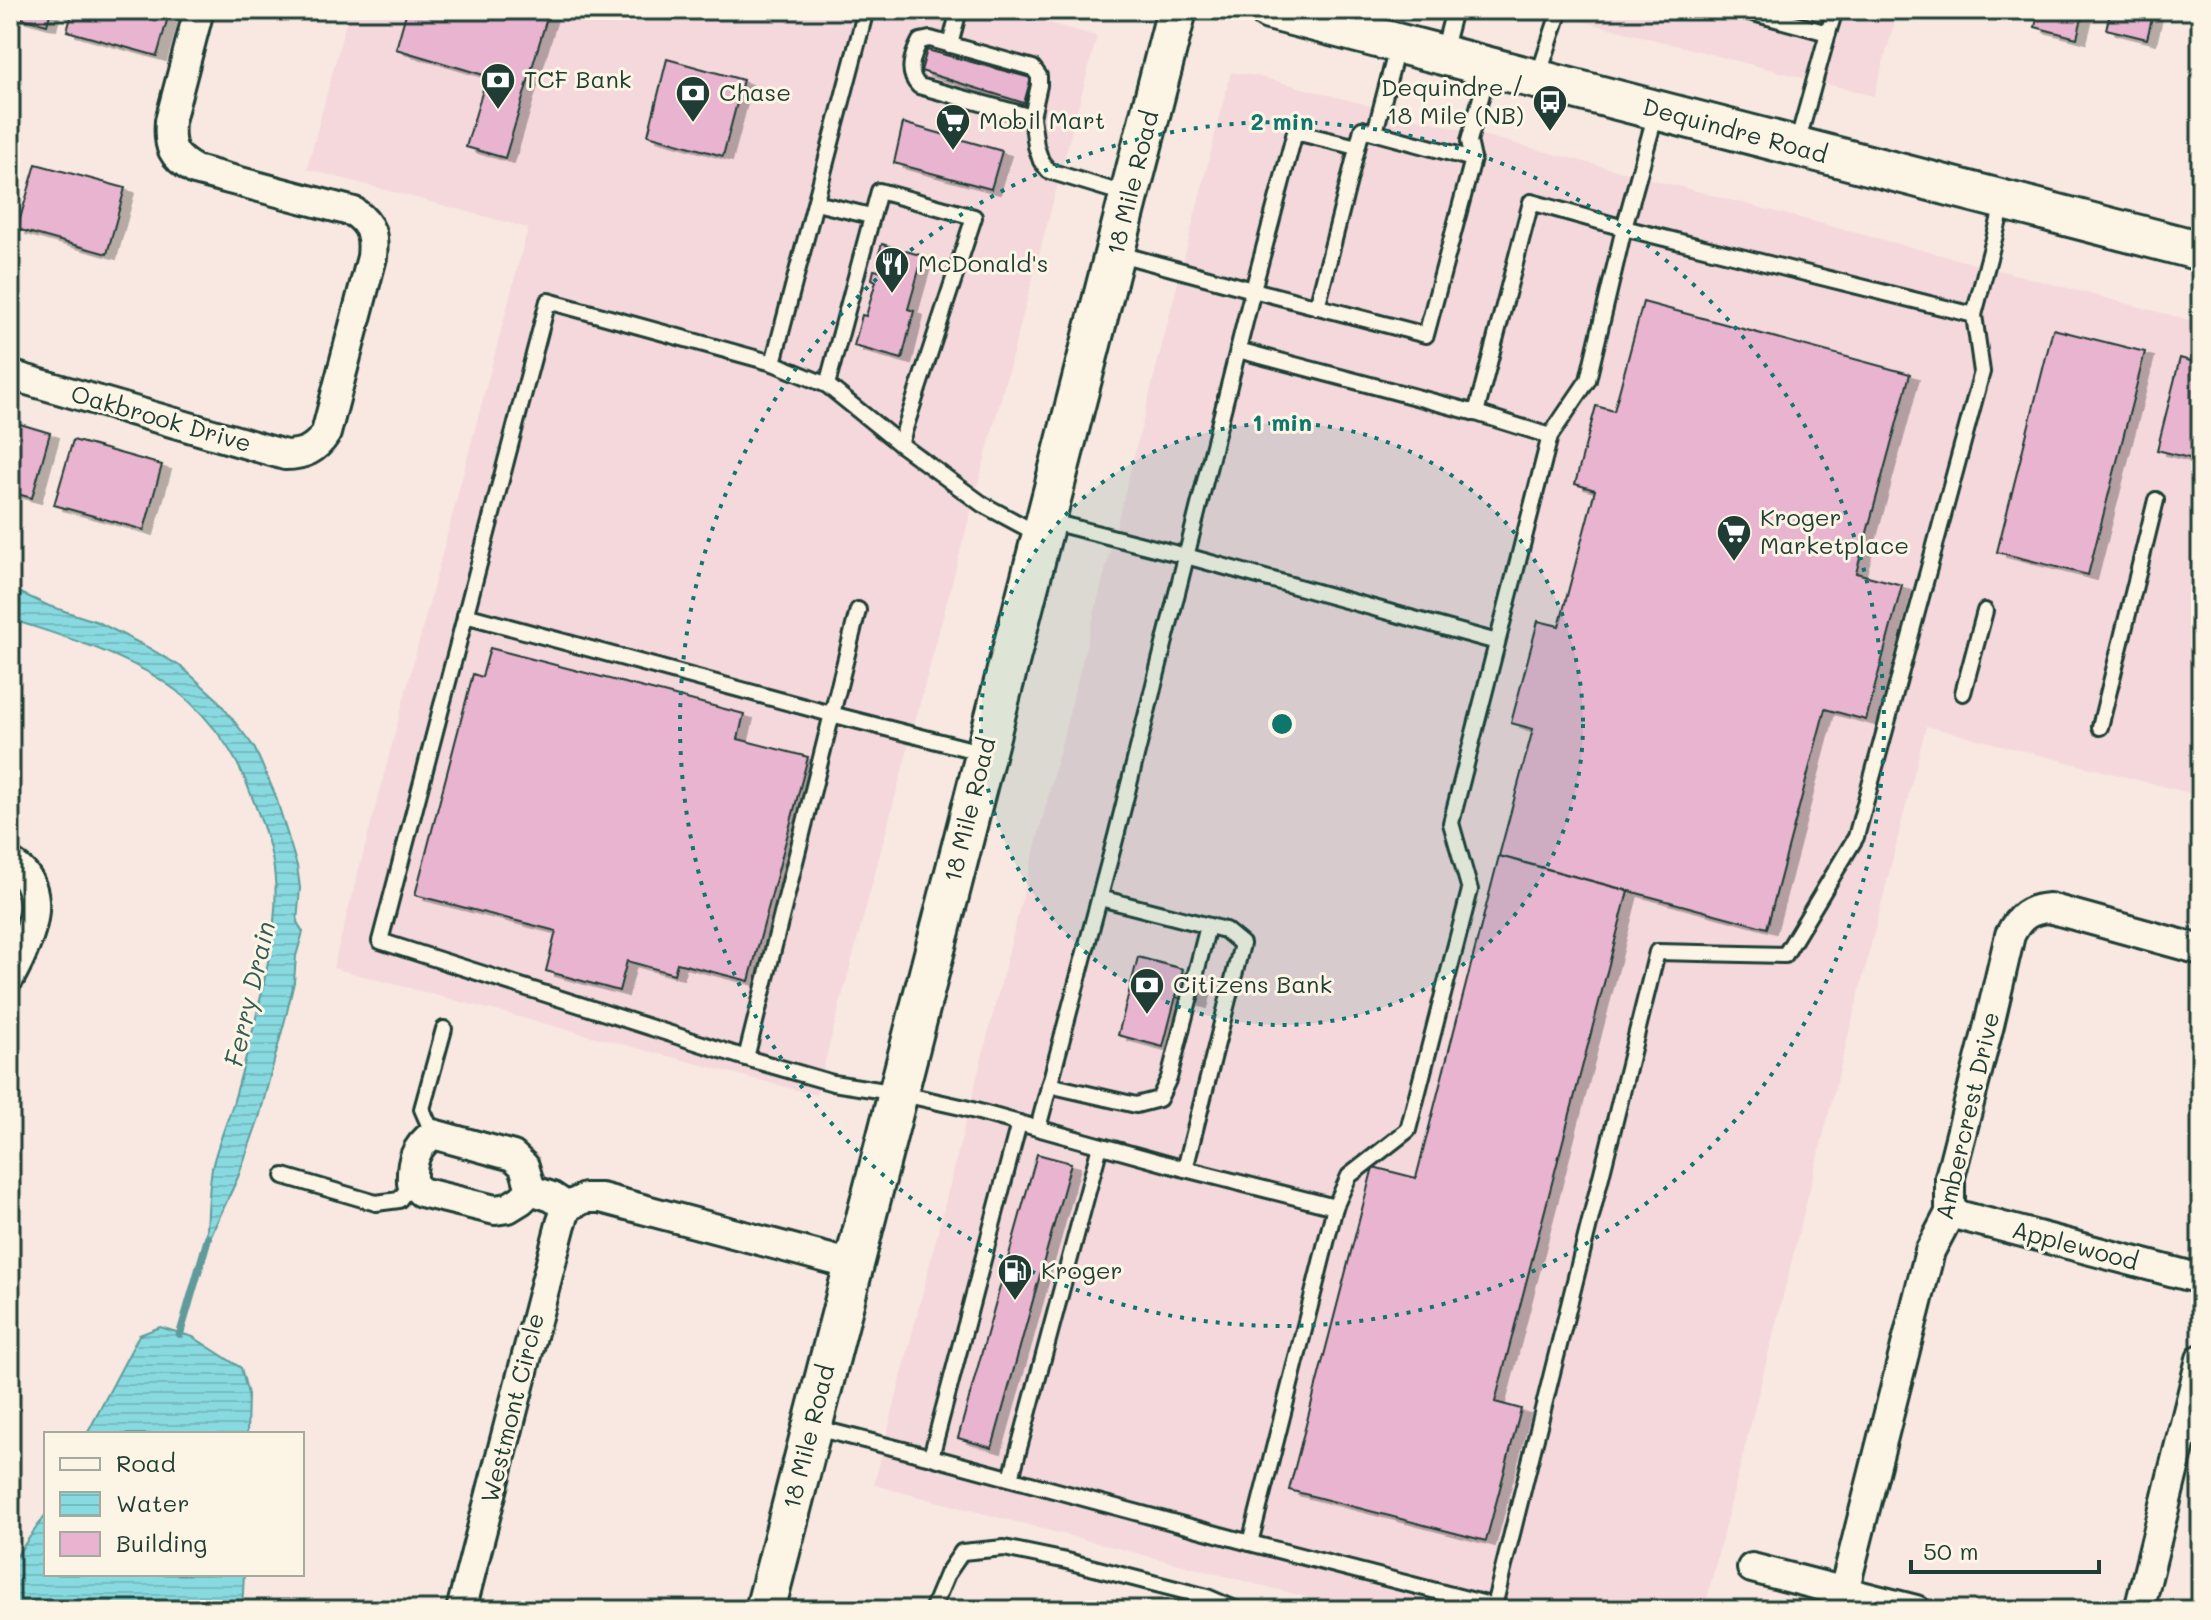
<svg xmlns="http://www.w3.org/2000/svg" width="2211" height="1620" font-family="Mali,sans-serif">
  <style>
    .built { fill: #f4d8dc }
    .water { fill: url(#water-rules); stroke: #5e9b9b; stroke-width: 2 }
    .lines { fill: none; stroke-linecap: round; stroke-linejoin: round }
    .stream { stroke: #5e9b9b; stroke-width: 8 }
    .building { fill: #e9b4cf; stroke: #1f3d34; stroke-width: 2; filter: url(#shadow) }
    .service-casing { stroke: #1f3d34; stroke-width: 20 }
    .minor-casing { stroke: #1f3d34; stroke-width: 34 }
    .secondary-casing { stroke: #1f3d34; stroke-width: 44 }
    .service { stroke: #fcf5e5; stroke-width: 14 }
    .minor { stroke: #fcf5e5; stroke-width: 28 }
    .secondary { stroke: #fcf5e5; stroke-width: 38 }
    .ring { fill: none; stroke: #0f766e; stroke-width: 4; stroke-dasharray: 4 8 }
    .labels { text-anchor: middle; stroke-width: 6; stroke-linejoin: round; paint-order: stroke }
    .poi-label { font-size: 24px; fill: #1f3d34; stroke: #fcf5e5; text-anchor: start }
    .street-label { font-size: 24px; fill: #1f3d34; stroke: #fcf5e5 }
    .water-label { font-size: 26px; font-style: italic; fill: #345c56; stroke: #fcf5e5 }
    .centre { fill: #0f766e; stroke: #fcf5e5; stroke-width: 4 }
    .ring-label { font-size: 24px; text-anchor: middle; font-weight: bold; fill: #0f766e; stroke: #fcf5e5; stroke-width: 6; stroke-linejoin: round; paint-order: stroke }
  </style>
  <defs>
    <pattern id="water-rules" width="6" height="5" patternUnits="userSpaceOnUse" patternTransform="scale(2)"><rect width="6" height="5" fill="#88dae0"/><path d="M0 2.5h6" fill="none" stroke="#75bcc1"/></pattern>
    <filter id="shadow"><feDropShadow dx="9" dy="5" stdDeviation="0" flood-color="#0004"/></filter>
  </defs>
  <rect width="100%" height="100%" fill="#f8e8e1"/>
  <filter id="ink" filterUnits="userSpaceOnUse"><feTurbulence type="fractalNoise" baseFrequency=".0125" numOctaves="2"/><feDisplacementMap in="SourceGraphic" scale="16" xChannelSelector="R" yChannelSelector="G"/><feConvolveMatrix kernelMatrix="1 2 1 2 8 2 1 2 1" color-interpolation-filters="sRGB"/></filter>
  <g filter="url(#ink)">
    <g class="built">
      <path d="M349 10H1000L1097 36 816 1095 333 968 528 228 307 169Z"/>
      <path d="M1539 10H1898L1874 96Z"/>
      <path d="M1231 72 1256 76 2201 323V796L1926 726 1704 1610H1356L874 1485Z"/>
    </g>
    <g class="water">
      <path d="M10 588 49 606 98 622 147 647 183 668 216 698 254 747 275 794 297 866 300 888 297 922 303 932 296 956 294 982 287 1012 259 1118 238 1177 206 1246C208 1221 208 1193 212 1168 217 1146 226 1125 233 1104 247 1054 261 1003 270 951 274 927 277 903 275 879 273 848 261 820 250 792 234 748 202 706 161 680 115 651 61 636 10 619Z"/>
      <path d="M160 1327 193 1337 241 1368 248 1394 247 1434H87L139 1335Z"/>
      <path d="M46 1514V1574H244L242 1610H10V1565Z"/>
    </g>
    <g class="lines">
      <path class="stream" d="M180 1334 208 1238"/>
    </g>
    <g class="building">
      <path d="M10 10H51L47 25 10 15Z"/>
      <path d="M73 10H170L157 56 67 31Z"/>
      <path d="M407 10 549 11 505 158 466 147 487 76 396 49Z"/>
      <path d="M2039 10H2084L2077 38 2035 27Z"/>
      <path d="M2111 10H2154L2147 39 2106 29Z"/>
      <path d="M927 50 1031 78 1024 103 921 71Z"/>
      <path d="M667 59 743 80 723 156 648 135Z"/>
      <path d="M903 123 1002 151 991 189 894 163Z"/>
      <path d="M36 164 125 188 107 254 17 229Z"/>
      <path d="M882 244 923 256 908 309 914 311 902 359 854 346 862 315 866 316 876 281 872 279 874 270 879 271 883 254 879 253Z"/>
      <path d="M1643 302 1910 374 1856 573 1902 585 1866 720 1825 709 1767 928 1499 856 1533 729 1511 723 1538 621 1559 626 1595 490 1575 484 1596 406 1614 411Z"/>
      <path d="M2053 329 2145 352 2088 575 1997 552Z"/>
      <path d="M2180 358 2201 364V461L2157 450Z"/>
      <path d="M10 421 50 433 32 498 10 492Z"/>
      <path d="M73 440 162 465 144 530 54 505Z"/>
      <path d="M490 648 744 714 738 739 808 757 749 981 677 963 674 974 627 961 619 991 546 971 556 931 415 895 473 674 482 677Z"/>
      <path d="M1499 856 1628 891 1495 1402 1521 1409 1486 1541 1289 1490 1373 1167 1416 1178Z"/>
      <path d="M1138 957 1183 969 1163 1047 1118 1035Z"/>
      <path d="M1181 979 1203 984 1198 1003 1176 997Z"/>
      <path d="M1037 1154 1071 1163 992 1448 958 1438Z"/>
    </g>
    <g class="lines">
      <g class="service-casing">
        <g id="service">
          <path d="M866 10 773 363 548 301 380 941 746 1058 833 1083 898 1093 961 1107 1185 1169 1335 1207 1349 1176 1408 1130 1470 890 1451 823 1550 436 1588 380 1624 228 1656 113"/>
          <path d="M1742 10 1828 33 1796 147"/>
          <path d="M1828 33 1835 10"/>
          <path d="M950 45 959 10"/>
          <path d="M1443 52 1454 10"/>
          <path d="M1537 80 1560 10"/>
          <path d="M1032 117 919 86C906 73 912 56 920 41L930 39 1033 68 1039 76V85L1032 117 1036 146 1041 161 1049 171 1128 195"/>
          <path d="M1375 132 1398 44"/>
          <path d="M1357 147 1295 132 1253 290 1426 335 1473 159 1469 141 1489 68"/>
          <path d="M816 203 871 216"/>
          <path d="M1317 307 1362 129 1473 159"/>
          <path d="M1238 350 1476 413 1531 202 1624 228 1974 315 2004 201"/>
          <path d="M773 363 827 385 900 444 982 504 1040 535"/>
          <path d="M827 385 879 191 974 217 900 444"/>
          <path d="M1476 413 1550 436"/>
          <path d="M1048 521 1186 556 1497 642"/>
          <path d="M465 615 831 714 984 753"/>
          <path d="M1963 693 1985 611"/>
          <path d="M2100 727 2156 500"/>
          <path d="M1100 898 1225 930 1242 944 1185 1169"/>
          <path d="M746 1058 858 610"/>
          <path d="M1049 1085 1136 1105 1159 1099 1169 1078 1208 926"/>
          <path d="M1038 1128 1116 836 1253 290 1116 253"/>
          <path d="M433 1134 422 1109 444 1029"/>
          <path d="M284 1176 376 1203 399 1200 412 1183"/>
          <path d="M813 1427 931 1457 1019 1123"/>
          <path d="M931 1457 1250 1543 1494 1606 1657 952 1785 955 1856 837 1982 372 1974 315"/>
          <path d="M1011 1478 1100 1146"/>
          <path d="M1250 1543 1335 1207"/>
          <path d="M932 1610 947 1574 962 1552 1004 1548 1067 1561 1207 1597 1237 1610"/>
        </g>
      </g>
      <g class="minor-casing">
        <g id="minor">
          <path d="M10 375 285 455C304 455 316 449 326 433L372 257C374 236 372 225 354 212L195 170C172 157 168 147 170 121L199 10"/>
          <path d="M10 863C54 888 28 944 10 977"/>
          <path d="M531 1190 521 1200 508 1208 495 1210 421 1192 412 1183C411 1161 415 1148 433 1134L513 1156 524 1166 531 1190 552 1197 567 1207"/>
          <path d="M1950 1213 2201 1279"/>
          <path d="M1752 1568 1916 1610"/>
          <path d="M1844 1591 1930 1251 1950 1213V1177L1989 1025 2010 935C2019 917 2029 909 2049 908L2201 950"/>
          <path d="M461 1610 561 1224 567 1207 585 1198H601L853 1265"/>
          <path d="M2139 1610 2201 1359"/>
        </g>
      </g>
      <g class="secondary-casing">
        <g id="secondary">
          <path d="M1269 10 2201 251"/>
          <path d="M765 1610 1177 10"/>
        </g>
      </g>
      <use href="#service" class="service"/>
      <use href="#minor" class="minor"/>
      <use href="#secondary" class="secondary"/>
    </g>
  </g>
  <circle cx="1282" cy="724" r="301" fill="#0f766e" fill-opacity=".12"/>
  <g class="ring">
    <circle cx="1282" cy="724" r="301"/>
    <circle cx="1282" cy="724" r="602"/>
  </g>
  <defs>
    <g id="bank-pin" transform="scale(1.8)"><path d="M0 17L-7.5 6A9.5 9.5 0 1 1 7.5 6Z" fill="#1f3d34" stroke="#fcf5e5"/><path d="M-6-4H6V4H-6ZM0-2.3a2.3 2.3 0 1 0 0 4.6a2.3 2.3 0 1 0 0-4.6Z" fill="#fff"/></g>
    <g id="bus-pin" transform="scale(1.8)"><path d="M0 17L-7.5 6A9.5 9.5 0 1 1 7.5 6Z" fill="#1f3d34" stroke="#fcf5e5"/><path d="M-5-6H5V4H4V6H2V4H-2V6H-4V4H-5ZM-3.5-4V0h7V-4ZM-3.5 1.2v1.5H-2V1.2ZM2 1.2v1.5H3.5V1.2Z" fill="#fff"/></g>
    <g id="supermarket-pin" transform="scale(1.8)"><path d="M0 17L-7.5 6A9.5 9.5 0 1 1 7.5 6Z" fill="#1f3d34" stroke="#fcf5e5"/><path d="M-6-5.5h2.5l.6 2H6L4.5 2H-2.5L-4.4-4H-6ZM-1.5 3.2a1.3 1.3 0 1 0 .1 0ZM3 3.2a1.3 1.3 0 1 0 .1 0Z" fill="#fff"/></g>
    <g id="restaurant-pin" transform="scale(1.8)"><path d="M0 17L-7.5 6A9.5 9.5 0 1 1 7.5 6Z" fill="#1f3d34" stroke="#fcf5e5"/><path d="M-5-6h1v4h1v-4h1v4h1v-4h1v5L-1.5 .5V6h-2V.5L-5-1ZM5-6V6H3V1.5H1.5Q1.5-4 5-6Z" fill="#fff"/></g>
    <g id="fuel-pin" transform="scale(1.8)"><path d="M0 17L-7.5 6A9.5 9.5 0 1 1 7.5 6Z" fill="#1f3d34" stroke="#fcf5e5"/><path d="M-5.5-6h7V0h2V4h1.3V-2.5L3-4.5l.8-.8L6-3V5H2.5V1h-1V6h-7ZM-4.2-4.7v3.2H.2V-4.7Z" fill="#fff"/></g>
  </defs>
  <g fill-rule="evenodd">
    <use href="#bank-pin" x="498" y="80"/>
    <use href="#bank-pin" x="693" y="93"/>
    <use href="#bus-pin" x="1550" y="102"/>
    <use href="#supermarket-pin" x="953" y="121"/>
    <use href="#restaurant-pin" x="892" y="264"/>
    <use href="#supermarket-pin" x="1734" y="532"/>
    <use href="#bank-pin" x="1147" y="985"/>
    <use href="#fuel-pin" x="1015" y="1271"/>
  </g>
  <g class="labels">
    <g class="poi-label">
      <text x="524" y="88">TCF Bank</text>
      <text x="1524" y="96" text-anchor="end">Dequindre /<tspan x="1524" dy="28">18 Mile (NB)</tspan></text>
      <text x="719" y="101">Chase</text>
      <text x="979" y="129">Mobil Mart</text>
      <text x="918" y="272">McDonald's</text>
      <text x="1760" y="526">Kroger<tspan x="1760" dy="28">Marketplace</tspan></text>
      <text x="1173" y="993">Citizens Bank</text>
      <text x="1041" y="1279">Kroger</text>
    </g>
    <g class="street-label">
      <text transform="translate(1735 131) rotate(15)" y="8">Dequindre Road</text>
      <text transform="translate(1133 183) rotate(-76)" y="8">18 Mile Road</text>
      <text transform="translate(161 419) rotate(16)" y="8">Oakbrook Drive</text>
      <text transform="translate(970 810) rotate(-76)" y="8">18 Mile Road</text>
      <text transform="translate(1968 1116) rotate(-77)" y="8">Ambercrest Drive</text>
      <text transform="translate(2075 1246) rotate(15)" y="8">Applewood</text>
      <text transform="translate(513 1408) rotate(-76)" y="8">Westmont Circle</text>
      <text transform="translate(809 1437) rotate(-76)" y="8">18 Mile Road</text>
    </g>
    <g class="water-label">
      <text transform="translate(250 994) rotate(-77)" y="9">Ferry Drain</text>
    </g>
  </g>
  <circle cx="1282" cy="724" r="12" class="centre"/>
  <g class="ring-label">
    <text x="1282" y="130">2 min</text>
    <text x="1282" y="431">1 min</text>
  </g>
  <rect width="2211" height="1620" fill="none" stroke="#fcf5e5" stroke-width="40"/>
  <rect x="20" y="20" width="2171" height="1580" fill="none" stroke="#1f3d34" stroke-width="3" filter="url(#ink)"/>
  <rect x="44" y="1432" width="260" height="144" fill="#fcf5e5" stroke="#a4ab9e" stroke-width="2"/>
  <rect x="60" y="1458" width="40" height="12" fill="#fcf5e5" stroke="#a4ab9e" stroke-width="2"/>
  <text x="116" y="1472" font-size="24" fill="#1f3d34">Road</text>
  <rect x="60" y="1492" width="40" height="24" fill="url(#water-rules)" stroke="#a4ab9e" stroke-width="2"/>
  <text x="116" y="1512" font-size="24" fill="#1f3d34">Water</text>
  <rect x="60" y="1532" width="40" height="24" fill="#e9b4cf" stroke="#a4ab9e" stroke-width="2"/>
  <text x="116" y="1552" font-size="24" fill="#1f3d34">Building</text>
  <path d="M1911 1560v12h188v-12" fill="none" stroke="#1f3d34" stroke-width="4"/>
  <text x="1923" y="1560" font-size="24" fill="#1f3d34" stroke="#fcf5e5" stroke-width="6" paint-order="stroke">50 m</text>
</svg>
